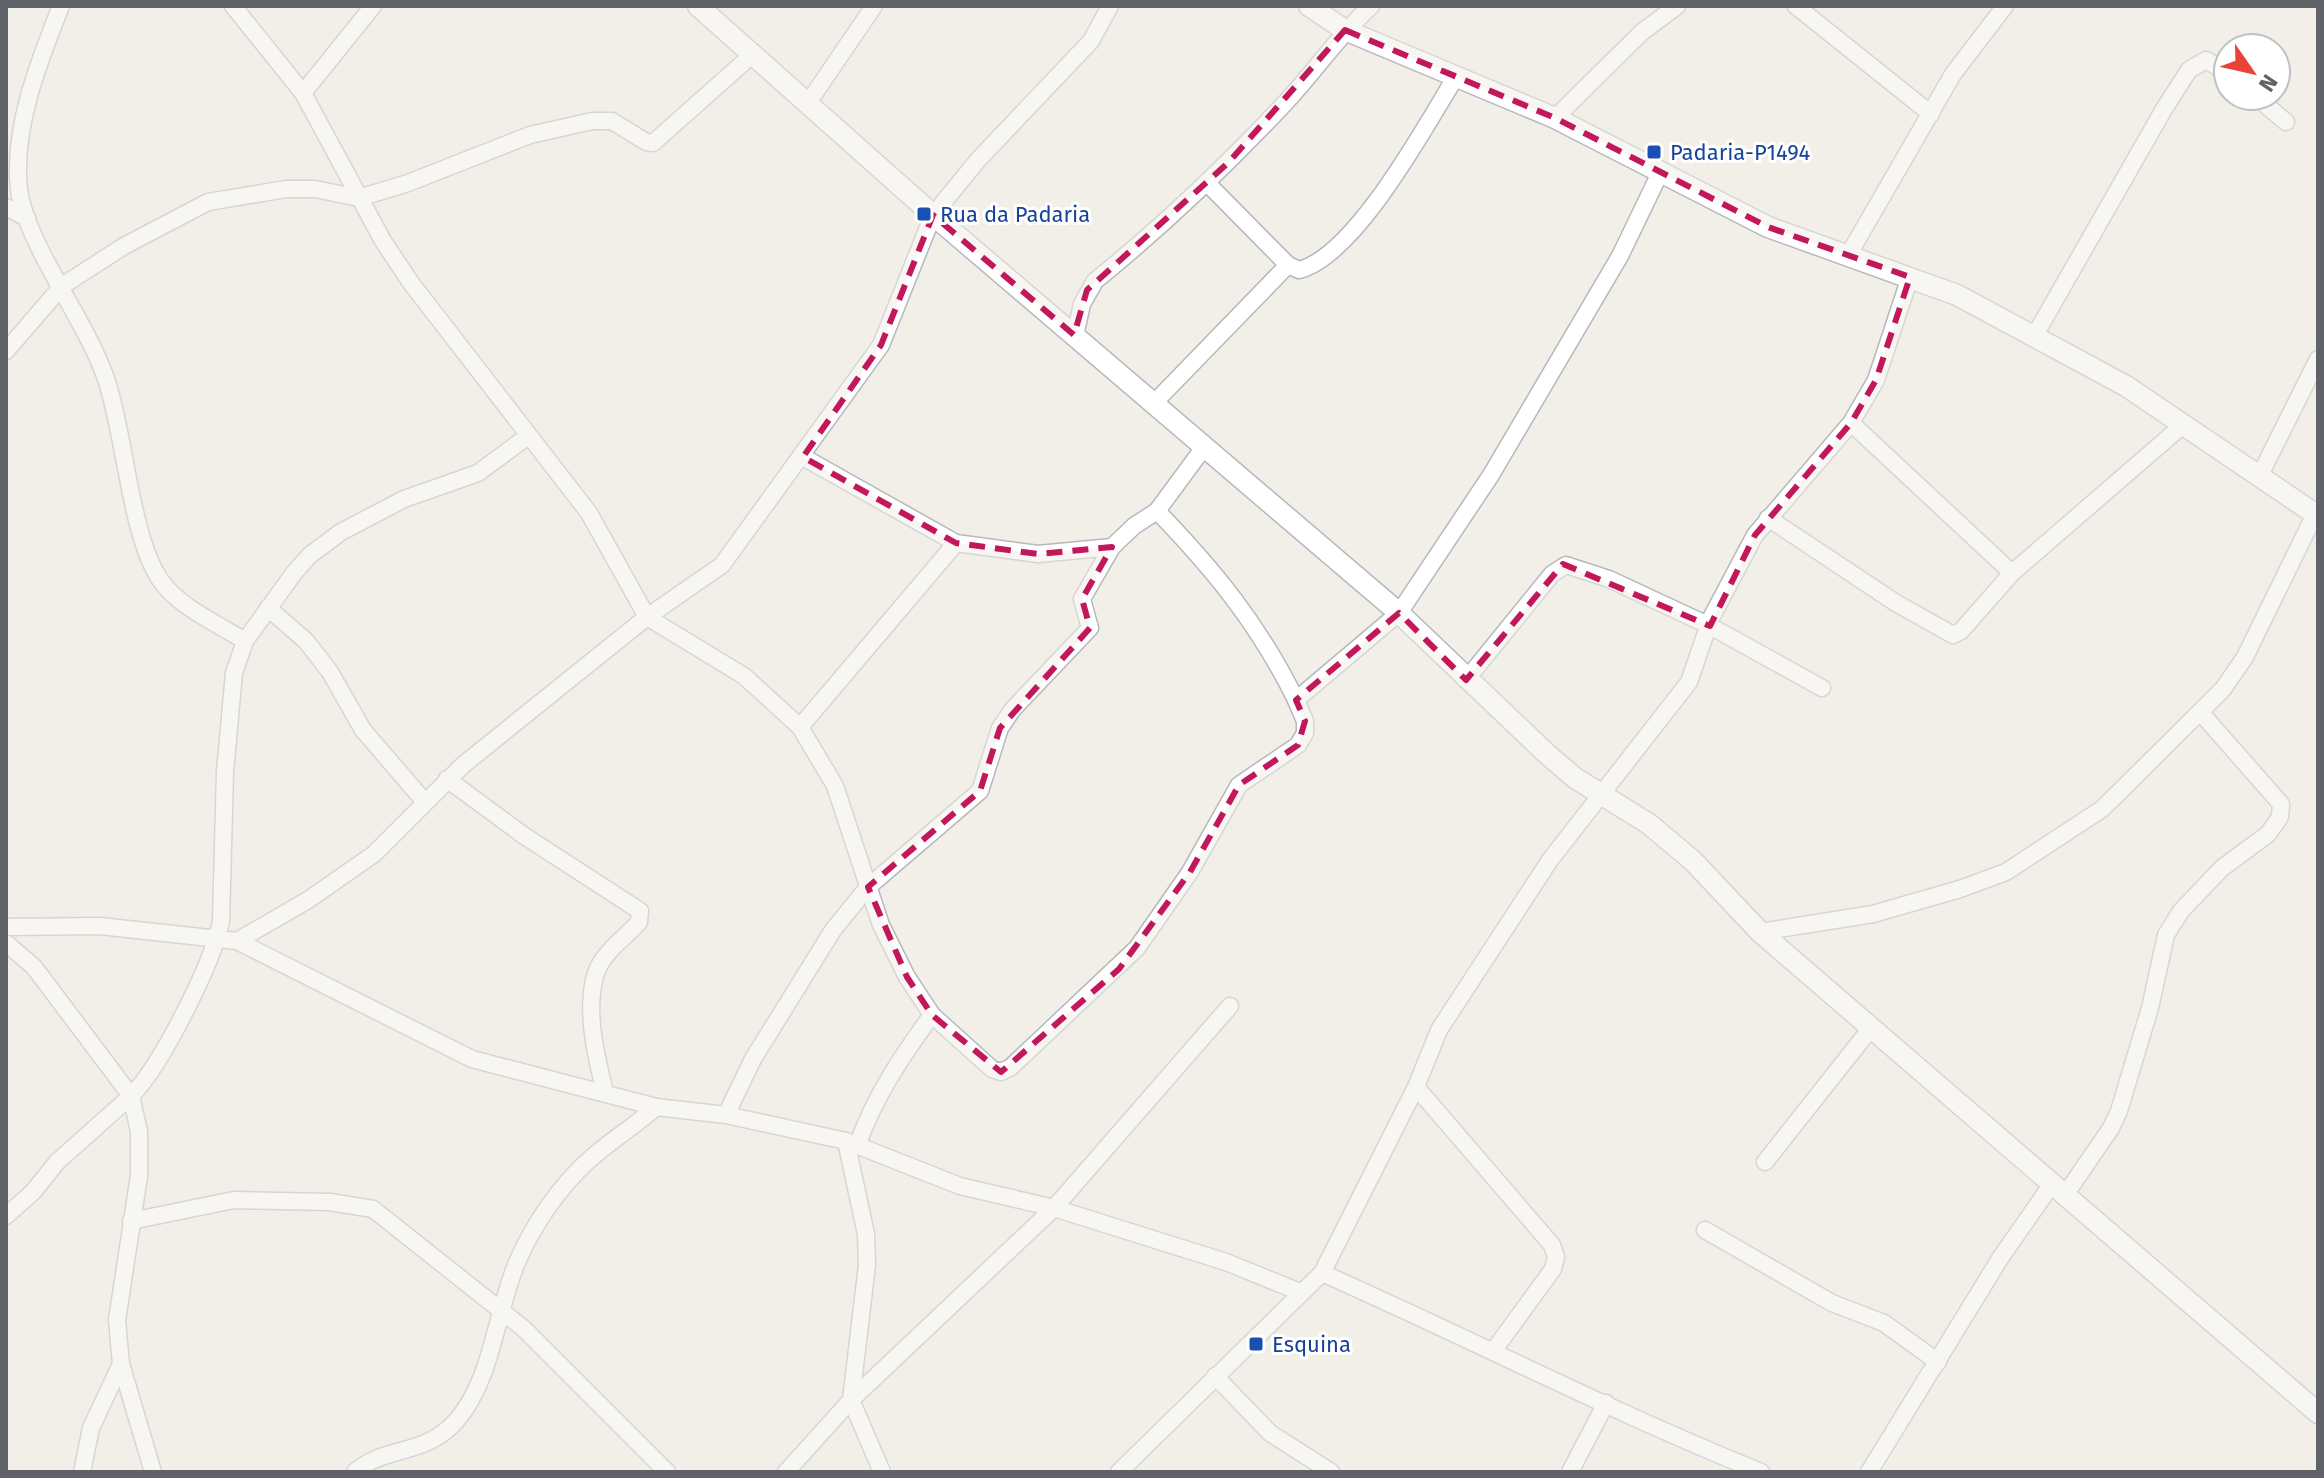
<svg xmlns="http://www.w3.org/2000/svg" width="2324" height="1478" font-family="'Fira Sans',sans-serif">
  <style>
    .lines { fill: none; stroke-linecap: round; stroke-linejoin: round }
    .minor-casing { stroke: #b5b8bc; stroke-width: 19 }
    .tertiary-casing { stroke: #b5b8bc; stroke-width: 23 }
    .minor { stroke: #fff; stroke-width: 16 }
    .tertiary { stroke: #fff; stroke-width: 20 }
    .marked { fill: none; stroke: #c2185b; stroke-width: 6; stroke-dasharray: 16 10; stroke-linejoin: round }
    .transit-dot { fill: #1a4fb4; stroke: #fff; stroke-width: 3 }
    .labels { text-anchor: middle; stroke-width: 6; stroke-linejoin: round; paint-order: stroke }
    .transit-label { font-size: 22px; fill: #164399; stroke: #fff; text-anchor: start }
  </style>
  <rect width="100%" height="100%" fill="#f1efe8"/>
  <g class="lines">
    <g class="minor-casing">
      <g id="minor">
        <path d="M61 6C39 61 12 129 19 189 26 244 85 319 105 376 125 431 130 538 161 581 179 607 218 624 245 641"/>
        <path d="M233 6 303 93 383 241 411 283 589 513 647 617 744 676 800 727 835 786 881 925 907 977 932 1015 992 1069 1001 1072 1011 1067 1137 948 1190 872 1239 785 1298 745 1305 733V721L1296 700 1399 613 1491 475 1620 256 1660 173"/>
        <path d="M1796 6 1931 114"/>
        <path d="M303 93 373 6"/>
        <path d="M2255 96 2286 122"/>
        <path d="M808 103 874 6"/>
        <path d="M1555 118 1642 32 1677 6"/>
        <path d="M1207 183 1288 265 1299 270C1355 256 1425 127 1455 78"/>
        <path d="M6 207 27 218"/>
        <path d="M1849 254 1953 74 2005 6"/>
        <path d="M2035 335 2164 109 2189 70 2206 60 2228 73"/>
        <path d="M1075 336 1082 304 1095 281C1163 226 1226 166 1286 102 1316 70 1339 35 1371 6"/>
        <path d="M6 351 62 286 124 246 208 202 286 189H315L359 198 408 183 530 135 592 121H612L646 142 653 143 752 55"/>
        <path d="M1154 403 1288 265"/>
        <path d="M1851 423 2012 573"/>
        <path d="M803 457 956 543 1038 554 1112 547"/>
        <path d="M2260 475 2318 359"/>
        <path d="M1157 511C1215 571 1259 625 1296 700"/>
        <path d="M1768 518 1896 603 1953 635 1961 631 2012 573 2183 425"/>
        <path d="M268 608 306 641 330 672 363 730 424 801"/>
        <path d="M1466 680 1552 574 1566 565 1609 579 1710 626 1822 688"/>
        <path d="M800 727 956 543"/>
        <path d="M447 779 523 835 640 911 639 922C626 937 607 949 598 968 583 1003 596 1057 605 1092"/>
        <path d="M6 927 100 926 237 941 472 1059 656 1107 726 1115 846 1141 960 1186 1054 1208 1226 1262 1300 1292"/>
        <path d="M1760 932 1873 914 1960 889 2006 872 2102 809 2223 689 2245 657 2315 514"/>
        <path d="M237 941 308 900 374 854 463 765 647 617 722 565 881 345 933 215 978 160 1091 41 1110 6"/>
        <path d="M6 943 34 967 131 1096 57 1162 33 1192 6 1216"/>
        <path d="M1416 1087 1552 1245 1556 1257 1553 1269 1494 1350"/>
        <path d="M726 1115 753 1059 833 930 868 887 980 791 1000 728 1013 709 1090 628 1082 599 1112 547 1134 526 1157 511 1205 446"/>
        <path d="M846 1141 866 1234 867 1265 851 1400 882 1472"/>
        <path d="M857 1146C875 1096 901 1057 932 1015"/>
        <path d="M1765 1162 1871 1028"/>
        <path d="M2065 1195 2111 1128 2119 1111 2150 1008 2166 935 2181 911 2222 868 2268 834 2280 817 2281 804 2201 713"/>
        <path d="M131 1221 234 1200 330 1202 373 1209 523 1328 667 1472"/>
        <path d="M1705 1230 1832 1303 1884 1323 1938 1362"/>
        <path d="M1322 1273C1469 1338 1612 1412 1761 1472"/>
        <path d="M1215 1376 1270 1433 1331 1472"/>
        <path d="M82 1472 91 1428 121 1364"/>
        <path d="M153 1472 121 1364 117 1320 139 1176V1131L131 1096C161 1066 213 963 221 921L225 772 234 673 245 641 294 573 310 555 341 532 404 499 478 473 528 436"/>
        <path d="M355 1472C385 1445 425 1457 457 1420 493 1378 496 1310 518 1260 534 1224 559 1187 589 1160 610 1141 635 1126 656 1107"/>
        <path d="M786 1472 851 1400 1054 1208 1230 1006"/>
        <path d="M1119 1472 1322 1273 1416 1087 1439 1030 1550 860 1689 682 1711 618 1755 535 1851 423 1876 380 1910 277"/>
        <path d="M1570 1472 1606 1403"/>
        <path d="M1869 1472 2001 1257 2052 1184"/>
      </g>
    </g>
    <g class="tertiary-casing">
      <g id="tertiary">
        <path d="M698 6 933 215 1399 613 1548 755 1575 778 1649 824 1693 861 1760 932 2318 1413"/>
        <path d="M1309 6 1345 30 1555 118 1768 227 1957 295 2126 386 2318 516"/>
      </g>
    </g>
    <use href="#minor" class="minor"/>
    <use href="#tertiary" class="tertiary"/>
  </g>
  <path d="M0 0H2324V1478H0ZM1345 30 1555 118 1768 227 1910 277 1876 380 1851 423 1755 535 1710 626 1563 564 1466 680 1399 613 1296 700 1305 721 1298 745 1239 785 1190 872 1119 969 1001 1072 932 1015 907 977 868 887 980 791 1000 728 1090 628 1082 599 1112 547 1038 554 956 543 803 457 881 345 933 215 1074 335 1087 290 1229 162Z" fill="#f1efe8" fill-opacity=".55" fill-rule="evenodd"/>
  <path class="marked" d="M1345 30 1555 118 1768 227 1910 277 1876 380 1851 423 1755 535 1710 626 1563 564 1466 680 1399 613 1296 700 1305 721 1298 745 1239 785 1190 872 1119 969 1001 1072 932 1015 907 977 868 887 980 791 1000 728 1090 628 1082 599 1112 547 1038 554 956 543 803 457 881 345 933 215 1074 335 1087 290 1229 162Z"/>
  <g class="transit-dot">
    <rect x="1646" y="144" width="16" height="16" rx="4"/>
    <rect x="916" y="206" width="16" height="16" rx="4"/>
    <rect x="1248" y="1336" width="16" height="16" rx="4"/>
  </g>
  <g class="labels">
    <g class="transit-label">
      <text x="1670" y="160">Padaria-P1494</text>
      <text x="940" y="222">Rua da Padaria</text>
      <text x="1272" y="1352">Esquina</text>
    </g>
  </g>
  <rect width="2324" height="1478" fill="none" stroke="#5f6368" stroke-width="16"/>
  <g transform="translate(2252 72) rotate(124)"><circle r="38" fill="#ffffff" stroke="#bfc1c3" stroke-width="2"/>
  <path d="M0-6L14 30L0 20L-14 30Z" fill="#ea4335"/>
  <text y="-12" font-size="22" font-weight="bold" text-anchor="middle" fill="#5f6368">N</text>
  </g>
</svg>
